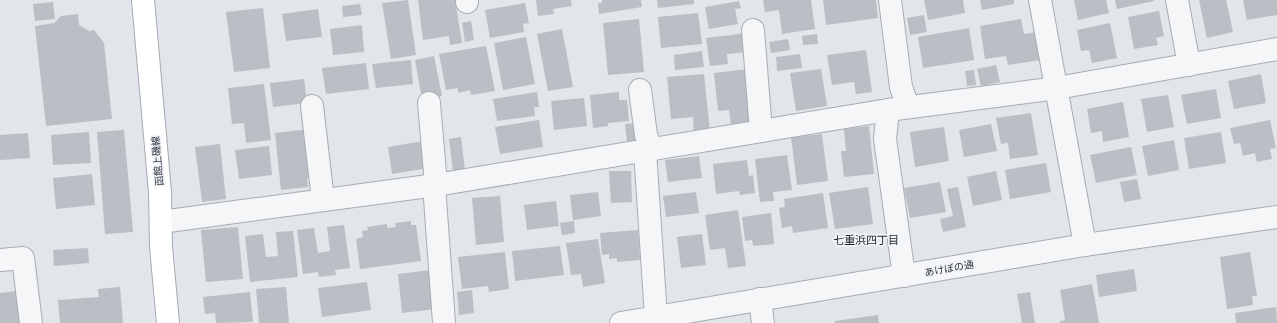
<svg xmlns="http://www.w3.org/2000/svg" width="1277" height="323" font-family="Commissioner,'Noto Sans JP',sans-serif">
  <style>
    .building { fill: #babfc5 }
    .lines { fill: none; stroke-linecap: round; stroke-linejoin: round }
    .minor-casing { stroke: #a8acb3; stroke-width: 24 }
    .major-casing { stroke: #a3abb3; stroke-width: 24 }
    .minor { stroke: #f5f6f8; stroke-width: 22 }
    .major { stroke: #fff; stroke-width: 22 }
    .labels { text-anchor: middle; stroke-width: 3.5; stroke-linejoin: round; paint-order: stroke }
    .street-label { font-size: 10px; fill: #2c343f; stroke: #f2f4f7 }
    .neighbourhood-label { font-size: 11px; fill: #1e2530; stroke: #f2f4f7 }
  </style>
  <rect width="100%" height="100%" fill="#e2e5e9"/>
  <g class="building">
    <path d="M408 0 416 55 391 59 382 3Z"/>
    <path d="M418 0H455L462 43 450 45 449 36 423 40Z"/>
    <path d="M536 0H571L572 6 553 9 554 14 538 16Z"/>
    <path d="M602 0H641L642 7 599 14 598 3H602Z"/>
    <path d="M657 0H694V4L658 8Z"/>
    <path d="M763 0H811L815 29 782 34 779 10 765 12Z"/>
    <path d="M823 0H876L878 18 826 25Z"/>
    <path d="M924 0H963L965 13 928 20Z"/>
    <path d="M980 0H1014V4L982 10Z"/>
    <path d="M1074 0H1106L1109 13 1078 20Z"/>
    <path d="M1115 0H1154V1L1117 9Z"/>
    <path d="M1199 0H1226L1233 32 1207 38Z"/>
    <path d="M1243 0H1277V15L1247 20Z"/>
    <path d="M739 1 741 8 735 9 738 24 709 29 705 7Z"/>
    <path d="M53 2 55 19 35 21 33 4Z"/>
    <path d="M525 3 529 23 523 24 524 32 490 38 485 10Z"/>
    <path d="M360 4 362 15 343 17 342 6Z"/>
    <path d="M263 8 270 68 234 72 226 12Z"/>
    <path d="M318 9 322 37 286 41 282 14Z"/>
    <path d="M1159 11 1164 36 1156 38 1158 45 1134 49 1128 17Z"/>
    <path d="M698 13 702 44 661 48 658 17Z"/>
    <path d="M78 14 79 25 89 31 94 30 104 43 112 119 46 126 35 26 54 23 61 16Z"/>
    <path d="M924 15 927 32 910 35 907 18Z"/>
    <path d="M639 19 644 72 608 75 603 23Z"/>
    <path d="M1021 19 1024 34 1037 32 1041 60 1008 65 1006 56 985 59 980 26Z"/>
    <path d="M471 21 474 40 465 42 462 23Z"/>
    <path d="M1110 23 1117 58 1092 63 1089 50 1081 51 1077 30Z"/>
    <path d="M362 25 364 52 333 55 330 29Z"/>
    <path d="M969 28 974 60 923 68 918 37Z"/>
    <path d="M562 29 573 87 548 91 537 34Z"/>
    <path d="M747 33 749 52 727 54 728 64 710 66 706 38Z"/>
    <path d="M817 34 818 44 803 45 802 36Z"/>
    <path d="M526 37 535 84 503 90 494 43Z"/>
    <path d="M788 39 790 50 771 53 769 42Z"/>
    <path d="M486 46 495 91 471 95 470 90 458 93V88L446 90 439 54Z"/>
    <path d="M866 50 872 92 856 94 854 82 832 85 827 55Z"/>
    <path d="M702 51 704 67 675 70 674 55Z"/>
    <path d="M800 54 802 68 777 71 776 57Z"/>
    <path d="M434 56 442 96 422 99 415 60Z"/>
    <path d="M411 60 413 84 376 88 372 64Z"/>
    <path d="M366 63 369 89 326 94 322 68Z"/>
    <path d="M996 65 1000 82 981 86 977 69Z"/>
    <path d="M749 69 756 122 731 125 729 110 718 111 714 73Z"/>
    <path d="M821 69 827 106 796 111 790 73Z"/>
    <path d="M974 70 976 85 967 86 965 71Z"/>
    <path d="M704 74 710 132 694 133 693 117 671 119 667 77Z"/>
    <path d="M1261 74 1266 103 1234 109 1228 81Z"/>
    <path d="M304 79 307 103 273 107 270 83Z"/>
    <path d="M264 84 271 140 246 143 244 123 232 124 228 88Z"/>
    <path d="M1216 89 1221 118 1187 124 1181 95Z"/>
    <path d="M537 92 539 107H534L535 116 497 121 493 99Z"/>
    <path d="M619 92V100H627L629 121 608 123V126L593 128 590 95Z"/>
    <path d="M1168 95 1174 127 1147 132 1141 99Z"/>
    <path d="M584 98 587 126 554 130 551 101Z"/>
    <path d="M1123 102 1129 137 1103 142 1102 131 1091 133 1087 109Z"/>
    <path d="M1031 113 1038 155 1010 159 1008 143 1001 144 996 118Z"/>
    <path d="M539 120 543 147 500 154 495 127Z"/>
    <path d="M1270 120 1276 148 1270 149 1272 159 1257 162 1255 153 1243 156 1240 143 1234 144 1230 128Z"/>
    <path d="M638 123 639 141 627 142 625 124Z"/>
    <path d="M991 124 997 151 964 157 959 130Z"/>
    <path d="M869 126 874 174 844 177 841 151H846L844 129Z"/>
    <path d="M944 127 949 161 915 167 910 132Z"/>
    <path d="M310 129 315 177 307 178 308 187 281 190 275 133Z"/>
    <path d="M124 130 133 232 105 234 97 132Z"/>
    <path d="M89 132 91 163 53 165 51 135Z"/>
    <path d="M1221 132 1226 163 1189 169 1184 138Z"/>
    <path d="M28 133 30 158 0 160V135Z"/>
    <path d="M822 134 828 181 797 185 791 137Z"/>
    <path d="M461 137 465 170 453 171 449 139Z"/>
    <path d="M1174 140 1179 170 1148 176 1142 146Z"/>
    <path d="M423 141 428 168 392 174 388 147Z"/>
    <path d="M220 144 226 199 202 202 195 147Z"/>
    <path d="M269 146 272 175 239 179 235 150Z"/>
    <path d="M1131 147 1137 175 1096 183 1090 155Z"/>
    <path d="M787 155 792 190 773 192 774 201 760 202 755 159Z"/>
    <path d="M699 156 702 178 668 182 665 160Z"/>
    <path d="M747 160 749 176 753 175 755 193 740 195 739 191 716 194 713 164Z"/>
    <path d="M1046 163 1051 192 1010 199 1005 170Z"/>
    <path d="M609 171H631L632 202 611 203Z"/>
    <path d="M996 171 1002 200 973 206 967 177Z"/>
    <path d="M92 174 95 205 56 209 53 178Z"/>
    <path d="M1137 179 1141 199 1124 202 1120 182Z"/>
    <path d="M940 182 946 212 910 218 904 188Z"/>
    <path d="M868 187 873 224 835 229 829 193Z"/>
    <path d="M958 187 966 227 943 232 940 219 953 216 947 189Z"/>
    <path d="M598 192 601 216 573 220 570 195Z"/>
    <path d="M696 192 699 213 666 217 663 196Z"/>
    <path d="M823 193 828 228 793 233 792 226 782 228 779 208 785 207 784 199Z"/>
    <path d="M500 196 504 242 476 245 472 198Z"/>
    <path d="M556 201 559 226 527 230 524 205Z"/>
    <path d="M738 210 746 266 728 268 725 248 710 250 705 215Z"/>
    <path d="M771 213 774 244 753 246 752 240 745 241 742 217Z"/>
    <path d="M411 221V225H416L421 261 360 269 356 239 363 237 362 231 368 230 367 227 387 224V228L396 227 395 223Z"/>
    <path d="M574 221 575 233 562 235 560 223Z"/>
    <path d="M344 225 350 268 335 270 336 275 319 277 318 272 303 274 297 230 314 228 318 253 330 251 327 227Z"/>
    <path d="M238 227 243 279 206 282 201 230Z"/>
    <path d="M638 230 640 260 617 262V258L609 259V254L602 255 600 233Z"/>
    <path d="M293 231 298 277 250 282 245 236 263 234 266 257 278 256 276 232Z"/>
    <path d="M702 234 706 265 681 268 677 237Z"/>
    <path d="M598 239 605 283 583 287 581 274 571 275 566 243Z"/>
    <path d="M560 246 564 275 515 281 512 251Z"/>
    <path d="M88 248 89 263 54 266 53 250Z"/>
    <path d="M505 252 509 289 489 292 488 286 462 289 458 257Z"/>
    <path d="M1250 252 1257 296H1252L1253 305 1227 309 1220 257Z"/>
    <path d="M1134 269 1137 291 1099 297 1096 275Z"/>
    <path d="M431 270 436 309 402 313 398 274Z"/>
    <path d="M367 282 371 310 322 317 318 288Z"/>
    <path d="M1092 284 1099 323H1060V321L1065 320 1060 290Z"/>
    <path d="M120 287 123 323H60L58 300 99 297 98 289Z"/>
    <path d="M286 287 289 323H259L256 289Z"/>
    <path d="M472 290 474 313 459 315 457 292Z"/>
    <path d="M16 291 25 323H0V293Z"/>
    <path d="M250 292 253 322 216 323 215 313 205 314 203 297Z"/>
    <path d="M1030 292 1035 323H1022L1017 294Z"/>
    <path d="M1276 307 1277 323H1236L1235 313Z"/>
    <path d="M878 315 879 323H835V321Z"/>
  </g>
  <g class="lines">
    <g class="minor-casing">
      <g id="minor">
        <path d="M467 0V2"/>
        <path d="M890 0 901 87 908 107"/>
        <path d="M1040 0 1085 245"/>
        <path d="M1177 0 1189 65"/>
        <path d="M753 30 761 131"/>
        <path d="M640 90 646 135 652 150"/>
        <path d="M429 103 436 185"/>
        <path d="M312 106 323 200"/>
        <path d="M888 110 885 139 904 276"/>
        <path d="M645 151 656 317"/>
        <path d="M434 185 444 323"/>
        <path d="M161 222 436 185 888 110 1057 88 1277 49"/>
        <path d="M0 260 23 258 31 323"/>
        <path d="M760 299 763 323"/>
        <path d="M621 323 1085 245 1277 217"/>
      </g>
    </g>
    <g class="major-casing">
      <path id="major" d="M143 0 160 192 161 247 168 323"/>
    </g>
    <use href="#minor" class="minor"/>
    <use href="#major" class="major"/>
  </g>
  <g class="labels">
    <g class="street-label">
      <text transform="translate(157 161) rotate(-95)" y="4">函館上磯線</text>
      <text transform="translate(949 268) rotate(-10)" y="4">あけぼの通</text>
    </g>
    <g class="neighbourhood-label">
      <text x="866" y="244">七重浜四丁目</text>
    </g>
  </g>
</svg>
